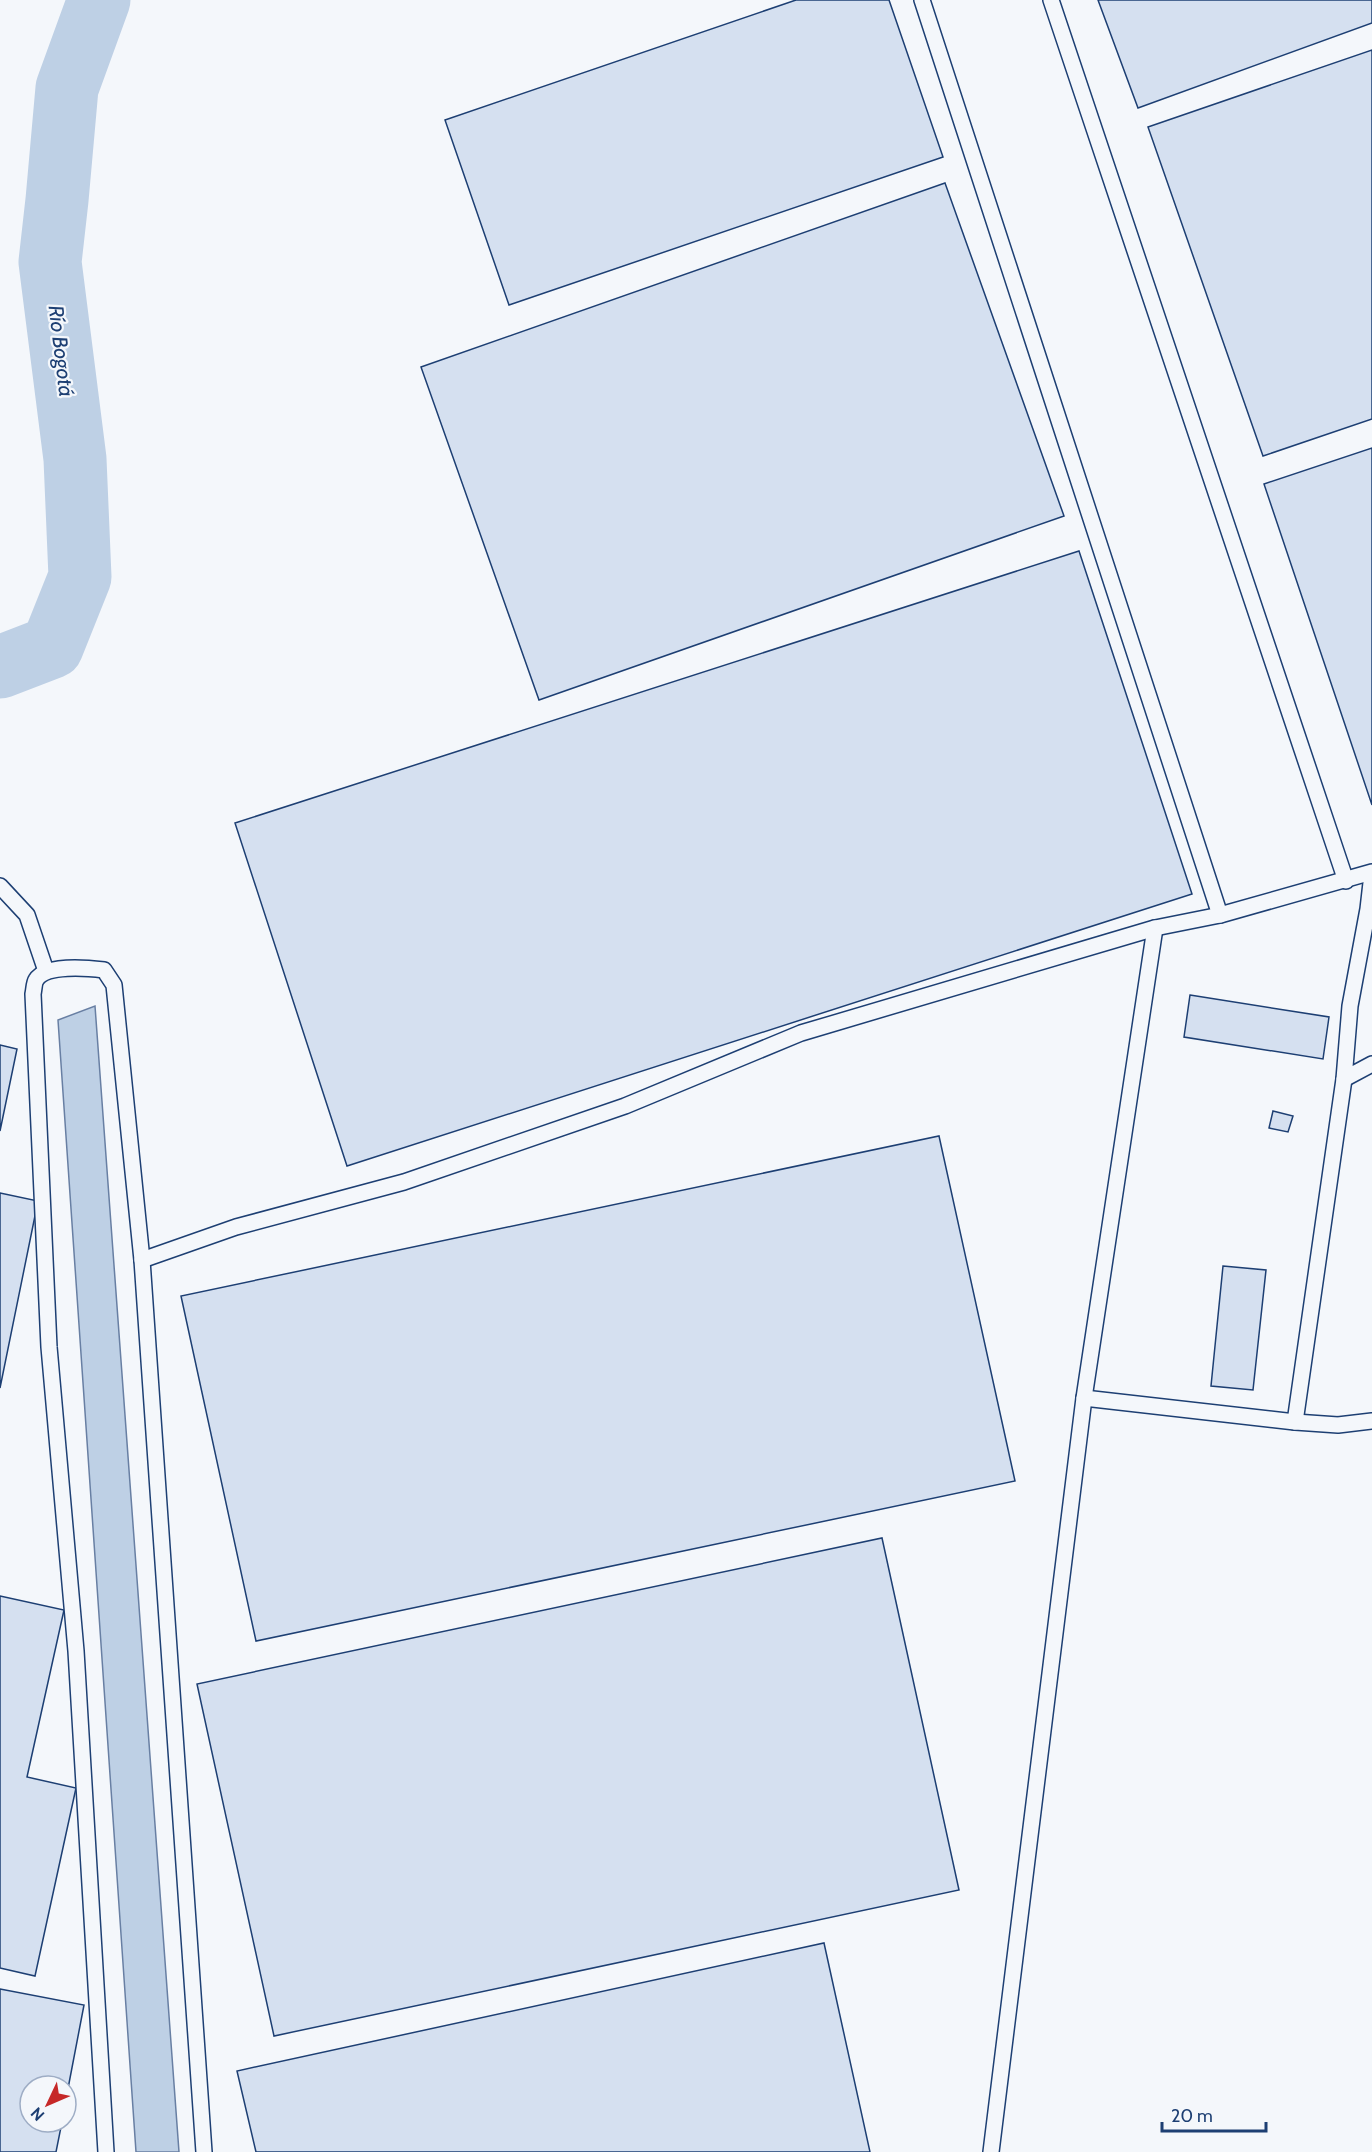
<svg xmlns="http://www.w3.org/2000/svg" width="1372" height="2152" font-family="Cabin,sans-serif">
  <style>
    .water { fill: #bed0e5; stroke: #687fa3; stroke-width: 1.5 }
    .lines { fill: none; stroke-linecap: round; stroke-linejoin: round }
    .river { stroke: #bed0e5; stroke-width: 63 }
    .building { fill: #d5e0f0; stroke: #1d3f73; stroke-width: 1.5 }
    .service-casing { stroke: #1d3f73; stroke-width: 18 }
    .service { stroke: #f4f7fb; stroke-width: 15 }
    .labels { text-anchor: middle; stroke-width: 4.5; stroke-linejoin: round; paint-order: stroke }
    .water-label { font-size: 21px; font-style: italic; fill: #1d3f73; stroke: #f4f7fb }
  </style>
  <rect width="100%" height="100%" fill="#f4f7fb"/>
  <path class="water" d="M95 1006 179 2152H136L58 1020Z"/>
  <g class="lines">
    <path class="river" d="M0 667 52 647 80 577 75 459 50 262 57 200 67 88 99 0"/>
  </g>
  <g class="building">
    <path d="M796 0H889L943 157 509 305 445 120Z"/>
    <path d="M1098 0H1372V23L1138 108Z"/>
    <path d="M1372 50V419L1263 456 1148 127Z"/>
    <path d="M945 183 1064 516 539 700 421 367Z"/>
    <path d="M1372 448V805L1264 484Z"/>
    <path d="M1079 551 1192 894 347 1166 235 823Z"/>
    <path d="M1190 995 1329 1017 1323 1059 1184 1037Z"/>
    <path d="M0 1045 17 1049 0 1131Z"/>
    <path d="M1273 1111 1293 1116 1288 1132 1269 1128Z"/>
    <path d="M939 1136 1015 1481 256 1641 181 1296Z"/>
    <path d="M0 1193 38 1201 0 1388Z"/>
    <path d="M1223 1266 1266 1270 1253 1390 1211 1386Z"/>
    <path d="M882 1538 959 1890 274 2036 197 1684Z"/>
    <path d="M0 1596 64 1610 27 1777 76 1788 35 1976 0 1968Z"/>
    <path d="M824 1943 870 2152H256L237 2071Z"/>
    <path d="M0 1989 84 2005 66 2099V2086H30V2122H62L56 2152H0Z"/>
  </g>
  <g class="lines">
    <g class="service-casing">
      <g id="service">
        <path d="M922 0 1220 915"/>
        <path d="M1051 0 1346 881"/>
        <path d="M1372 874 1368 909 1350 1006 1344 1079 1372 1064"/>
        <path d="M0 886 27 915 46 971"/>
        <path d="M142 1260 236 1227 404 1182 625 1106 801 1033 1155 928 1220 915 1372 872"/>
        <path d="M1084 1398 1295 1422 1338 1425 1372 1421"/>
        <path d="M1295 1422 1344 1079"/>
        <path d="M106 2152 76 1651 49 1347 33 994C34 990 34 983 36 980 45 964 88 968 104 970L114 985 142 1260 204 2152"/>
        <path d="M991 2152 1084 1398 1155 928"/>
      </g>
    </g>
    <use href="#service" class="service"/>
  </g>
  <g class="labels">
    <g class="water-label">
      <text transform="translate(61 351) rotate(83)" y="7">Río Bogotá</text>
    </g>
  </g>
  <g transform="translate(48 2104) rotate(226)"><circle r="28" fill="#f4f7fb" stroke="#9eadc5" stroke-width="1.5"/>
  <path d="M0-4.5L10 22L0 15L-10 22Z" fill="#c62828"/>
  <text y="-9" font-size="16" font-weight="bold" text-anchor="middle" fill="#1d3f73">N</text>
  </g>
  <path d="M1162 2122v9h104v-9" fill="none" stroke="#1d3f73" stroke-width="3"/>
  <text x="1171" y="2122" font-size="18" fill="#1d3f73" stroke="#f4f7fb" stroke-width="4.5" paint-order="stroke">20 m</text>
</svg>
